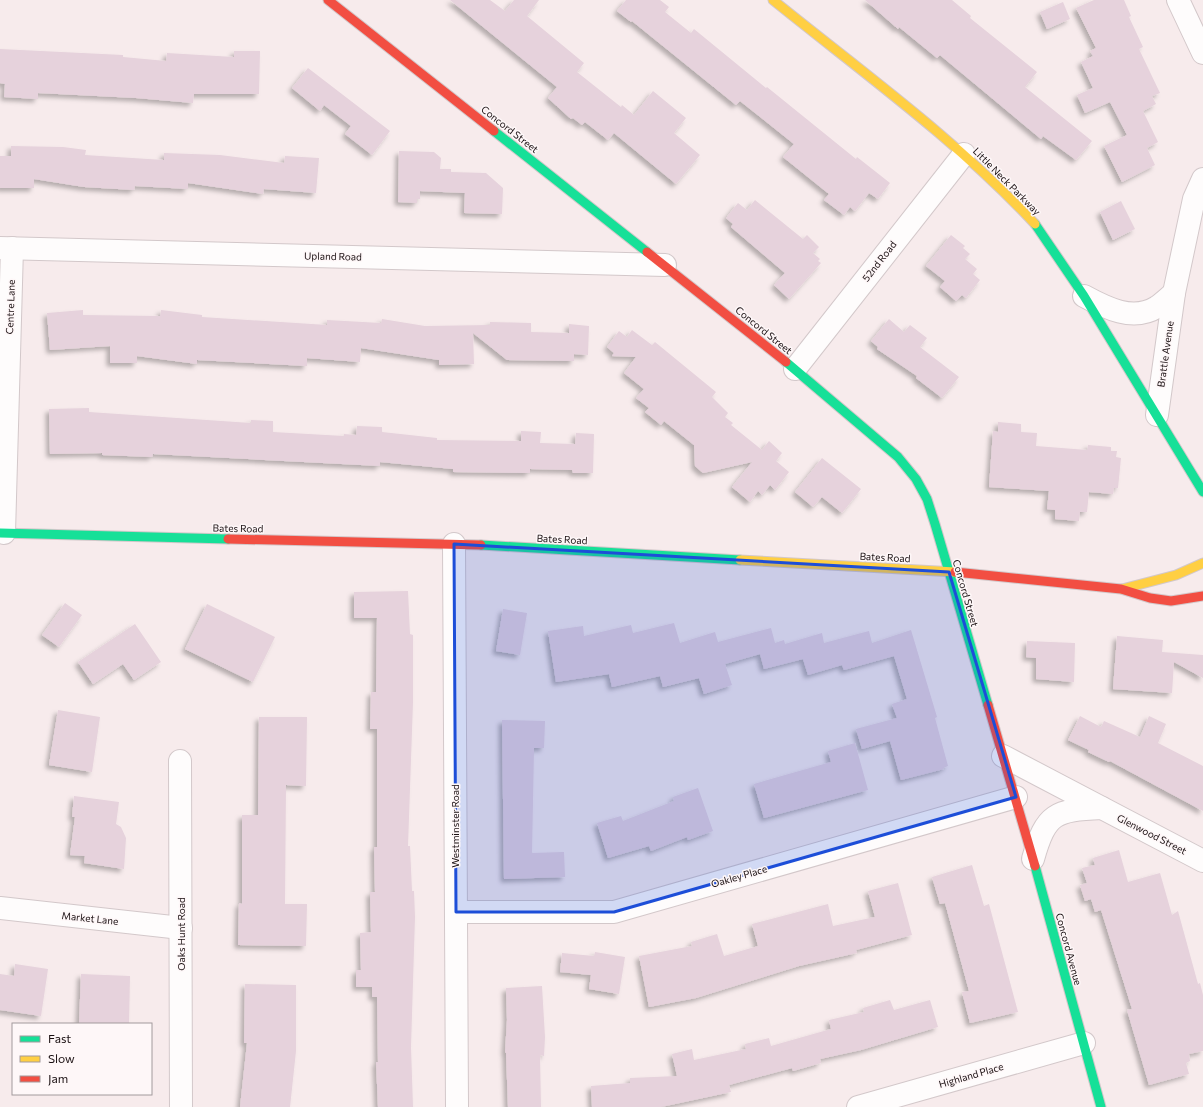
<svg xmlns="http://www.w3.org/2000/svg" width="1203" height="1107" font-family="Commissioner,sans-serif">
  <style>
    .building { fill: #e6d2dc; filter: url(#shadow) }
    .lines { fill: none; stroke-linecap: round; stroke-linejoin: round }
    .street-casing { stroke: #d3c8ca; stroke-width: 24 }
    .fast-casing { stroke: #d3c8ca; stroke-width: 11 }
    .slow-casing { stroke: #d3c8ca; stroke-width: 11 }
    .jam-casing { stroke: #d3c8ca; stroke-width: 11 }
    .street { stroke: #fefcfc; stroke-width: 22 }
    .fast { stroke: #16e098; stroke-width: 9 }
    .slow { stroke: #ffcf43; stroke-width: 9 }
    .jam { stroke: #f24e42; stroke-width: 9 }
    .marked { fill: #1d4ed8; fill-opacity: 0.2; stroke: #1d4ed8; stroke-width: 3; stroke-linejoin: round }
    .labels { text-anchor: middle; stroke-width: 3; stroke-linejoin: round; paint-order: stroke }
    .street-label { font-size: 10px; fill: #190f11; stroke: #fef7f8 }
  </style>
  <defs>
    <filter id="shadow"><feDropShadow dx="-3.5" dy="3.5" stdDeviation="2" flood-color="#0004"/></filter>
  </defs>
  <rect width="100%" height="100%" fill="#f7ebec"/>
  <g class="building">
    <path d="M450 0H490L505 11 514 0H539L527 16 584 63 577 72 621 107 622 105 634 115 653 91 686 118 674 133 700 155 676 184 614 133 608 140 585 122 582 125 573 118 571 119 548 98 557 87Z"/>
    <path d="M626 0H660L669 7 665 12 691 33 694 29 766 88 767 87 856 159 857 157 890 183 878 199 869 193 855 211 850 207 844 215 824 200 829 194 783 157 794 144 740 101 736 105 632 21 631 22 617 11Z"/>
    <path d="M865 0H952L971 16 970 18 1037 72 1025 87 1092 141 1076 160 1043 136 1041 139 940 55 937 58 899 27 898 29Z"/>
    <path d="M1094 0H1124L1131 16 1129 17 1143 47 1139 49 1160 93 1152 96 1156 104 1143 111 1158 142 1147 148 1155 165 1122 182 1104 146 1127 135 1110 102 1085 113 1077 95 1093 88 1081 62 1093 56 1090 51 1096 48 1076 8Z"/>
    <path d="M1063 2 1070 19 1047 29 1040 12Z"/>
    <path d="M0 49 123 55V57L166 61 167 53 234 57V51H260L259 94H194L193 103 136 98 38 93V99L4 97 5 84 0 83Z"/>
    <path d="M308 68 390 131 372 155 345 134 351 126 324 105 320 111 292 88Z"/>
    <path d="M11 146 63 147 86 150 85 155 164 160V153L220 155 284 163 285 156 319 158 316 193 264 189 263 194 188 183V189L135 186 134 190 84 187 34 179V188H0V156H11Z"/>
    <path d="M399 151 434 152 441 158 440 169H451V172L486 173 503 188 502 214 464 213 465 193 420 191V199H417V203L398 202Z"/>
    <path d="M755 200 803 239 807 235 819 247 813 253 820 259 818 261 821 263 789 299 774 285 785 273 731 227 733 224 726 218 738 203 747 210Z"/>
    <path d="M1121 201 1135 229 1113 240 1100 212Z"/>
    <path d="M951 235 965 246 963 248 970 254 965 259 977 269 973 274 980 280 966 298 962 295 956 301 940 287 945 281 926 266Z"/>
    <path d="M83 310V315L160 316 161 310 202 315V317L327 325V320L381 323 382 319 425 326 490 325V322L531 323V332L569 333V324L589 326 588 355 574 354V361L507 360 473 333 474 364 439 365V360L361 348 360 362 307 358V366L197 360V364L137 356V363H110V346L50 350 47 313Z"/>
    <path d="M889 319 904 332 910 325 927 338 920 347 959 377 942 398 916 378 917 376 877 349 878 347 871 341Z"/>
    <path d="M632 330 652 345 655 342 716 392 712 397 728 413 725 417 733 423 731 425 762 450 769 441 782 453 776 461 789 472 775 490 770 485 762 495 758 491 750 502 732 487 752 462 703 473 695 466 694 445 664 421 661 425 645 412 649 408 636 398 644 389 624 373 636 357 612 356 614 353 607 347 619 331 627 337Z"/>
    <path d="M89 408V412L251 423V420L273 421V432L344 436V434L356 435 357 426 382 427V432L437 438V440L521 441V431L541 432 540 443 575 444 576 433 594 434 593 473H573L572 470 530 469V473L453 472V469L380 462V466L153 454 152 457 102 455V453L50 454 49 409Z"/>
    <path d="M998 422 1021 424V432L1037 433 1036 446 1087 450 1088 445 1111 447V451H1117L1116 457 1121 458 1118 488H1114L1113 494 1089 492 1087 512H1080L1079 521 1055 519V510L1047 509 1049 491 989 487 993 431 998 432Z"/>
    <path d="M822 458 861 489 842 513 822 497 813 507 795 492Z"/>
    <path d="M408 591 410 634 413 635V702L408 846H410L412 891H414L415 917 411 1047 413 1107H378L376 1062H378L377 997H372V987H356V970H361L360 933 371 932 370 892H375L374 847H377V729H370L371 692H376L377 618H354V592Z"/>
    <path d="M65 603 82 615 59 647 42 635Z"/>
    <path d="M207 604 275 637 253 682 185 649Z"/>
    <path d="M503 609 527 613 520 655 496 651Z"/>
    <path d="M674 623 680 643 715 632 718 642 771 628 775 643 784 640 785 644 822 633 824 643 869 631 872 643 911 630 937 717 935 718 948 766 943 768 944 769 901 780 890 741 862 749 856 729 897 718 892 704 907 699 894 656 844 670 842 665 808 675 803 659 764 669 760 654 725 664 732 685 704 694 699 678 663 687 660 676 612 687 609 674 556 682 548 631 583 626 584 636 631 625 633 633Z"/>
    <path d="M135 624 161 662 134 680 123 664 93 684 78 662Z"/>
    <path d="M1117 636 1163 640 1162 652 1203 655V678L1174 662 1172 693 1113 689Z"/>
    <path d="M1027 641 1075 643 1074 682 1036 679V658L1026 657Z"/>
    <path d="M58 710 100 717 92 772 49 765Z"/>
    <path d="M1080 716 1101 727 1104 721 1140 737 1149 716 1166 724 1158 743 1203 766V811L1110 761 1109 762 1088 752 1089 750 1068 740Z"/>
    <path d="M259 717H307L306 786 286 785 285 904H307L306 946 238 945 239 903 242 904V815H258Z"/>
    <path d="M502 720 545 721 544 748H534L532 853 564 852 565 877 504 879Z"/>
    <path d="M855 743 868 790 764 818 754 784 831 762 828 751Z"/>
    <path d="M698 788 713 831 688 840 687 837 651 851 649 846 608 858 597 823 621 816 623 821 674 801 673 797Z"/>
    <path d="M74 796 119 802 116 824 121 827 126 838 124 869 84 863 85 856 70 855 75 817H72Z"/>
    <path d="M1119 850 1128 882 1160 873 1172 915 1178 911 1198 984 1200 983 1203 995V1051L1189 1054 1190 1061 1186 1063 1189 1074 1149 1085 1127 1010 1132 1009 1101 910 1095 912 1091 899 1085 901 1080 885 1087 883 1082 868 1095 865 1093 858Z"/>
    <path d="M972 865 984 906 989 904 1018 1012 970 1023 962 992 969 991 945 903 940 904 932 877Z"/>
    <path d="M898 883 912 935 856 950 857 953 799 966 696 998 649 1007 639 956 692 946 691 942 717 934 724 956 758 946 752 924 828 904 833 926 875 917 868 891Z"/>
    <path d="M595 952 625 957 619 994 589 989 591 975 560 972 562 953 594 956Z"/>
    <path d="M15 964 48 969 41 1016 0 1010V974L14 976Z"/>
    <path d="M81 974 130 976 129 1024H79Z"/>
    <path d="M245 984 296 985V1051L290 1107H240L247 1043H244Z"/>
    <path d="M542 986 545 1037 544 1056 540 1055 541 1107H508L506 1053 505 1052 507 1020 506 988Z"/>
    <path d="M890 1000 894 1010 930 1000 938 1027 861 1050 820 1059 821 1063 793 1071 792 1068 729 1085 731 1092 661 1107H592L591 1086 630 1083V1078L677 1076 672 1054 692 1049 694 1060 746 1049 745 1044 769 1038 771 1046 831 1029 829 1020 864 1012 863 1008Z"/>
  </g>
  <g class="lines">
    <g class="street-casing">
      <g id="street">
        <path d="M1178 0 1203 53"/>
        <path d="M0 248 665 265"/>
        <path d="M1084 296C1106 308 1133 322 1157 307 1163 303 1168 298 1174 293"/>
        <path d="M795 369 964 154"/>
        <path d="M1157 415 1174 293 1194 199 1203 179"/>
        <path d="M4 533 12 248"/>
        <path d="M454 544 457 1107"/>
        <path d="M1003 756 1203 861"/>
        <path d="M180 761 181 1107"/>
        <path d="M1033 859C1046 813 1055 810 1102 808"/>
        <path d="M0 908 181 928"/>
        <path d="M456 912H614L1016 797"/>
        <path d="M858 1107 1084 1043"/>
      </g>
    </g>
    <g class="fast-casing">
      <g id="fast">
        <path d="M494 131 647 252"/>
        <path d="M1035 224 1084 296 1203 492"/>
        <path d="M786 362 898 457 916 479 927 499 935 524 988 705"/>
        <path d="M0 533 228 539"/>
        <path d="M481 545 740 560"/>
        <path d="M1035 866 1101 1107"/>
      </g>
    </g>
    <g class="slow-casing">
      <g id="slow">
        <path d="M773 0C862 72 957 140 1035 224"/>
        <path d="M740 560 955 572"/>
        <path d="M1122 589 1176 575 1203 563"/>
      </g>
    </g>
    <g class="jam-casing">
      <g id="jam">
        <path d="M328 0 494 131"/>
        <path d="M647 252 786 362"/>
        <path d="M228 539 481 545"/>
        <path d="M955 572 1121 589 1150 598 1171 601 1203 596"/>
        <path d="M988 705 1035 866"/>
      </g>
    </g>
    <use href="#street" class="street"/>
    <use href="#fast" class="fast"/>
    <use href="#slow" class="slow"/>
    <use href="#jam" class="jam"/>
  </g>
  <path class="marked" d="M454 544 949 572 1016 797 614 912H456Z"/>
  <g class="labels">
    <g class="street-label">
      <text transform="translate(510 129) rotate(38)" y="4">Concord Street</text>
      <text transform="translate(1007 181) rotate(45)" y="4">Little Neck Parkway</text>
      <text transform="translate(333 256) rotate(1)" y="4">Upland Road</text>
      <text transform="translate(879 261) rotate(-52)" y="4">52nd Road</text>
      <text transform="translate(10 307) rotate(-88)" y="4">Centre Lane</text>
      <text transform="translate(764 330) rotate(39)" y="4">Concord Street</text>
      <text transform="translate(1165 354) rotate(-82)" y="4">Brattle Avenue</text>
      <text transform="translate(238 528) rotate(1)" y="4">Bates Road</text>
      <text transform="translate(562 539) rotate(3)" y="4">Bates Road</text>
      <text transform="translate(885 557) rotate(3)" y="4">Bates Road</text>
      <text transform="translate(966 593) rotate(74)" y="4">Concord Street</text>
      <text transform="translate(455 826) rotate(-90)" y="4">Westminster Road</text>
      <text transform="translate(1152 834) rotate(27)" y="4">Glenwood Street</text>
      <text transform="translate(739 876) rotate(-16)" y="4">Oakley Place</text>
      <text transform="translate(90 918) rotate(6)" y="4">Market Lane</text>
      <text transform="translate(181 934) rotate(-90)" y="4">Oaks Hunt Road</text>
      <text transform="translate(1069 949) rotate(75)" y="4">Concord Avenue</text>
      <text transform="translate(971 1075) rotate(-16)" y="4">Highland Place</text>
    </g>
  </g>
  <rect x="12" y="1023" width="140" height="72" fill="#fef7f8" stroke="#a29a9c"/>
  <rect x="20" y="1036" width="20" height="6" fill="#16e098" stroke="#a29a9c"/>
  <text x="48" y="1043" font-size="12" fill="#190f11">Fast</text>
  <rect x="20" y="1056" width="20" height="6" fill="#ffcf43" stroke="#a29a9c"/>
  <text x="48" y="1063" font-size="12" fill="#190f11">Slow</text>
  <rect x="20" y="1076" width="20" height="6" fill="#f24e42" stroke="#a29a9c"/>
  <text x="48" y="1083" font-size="12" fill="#190f11">Jam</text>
</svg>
